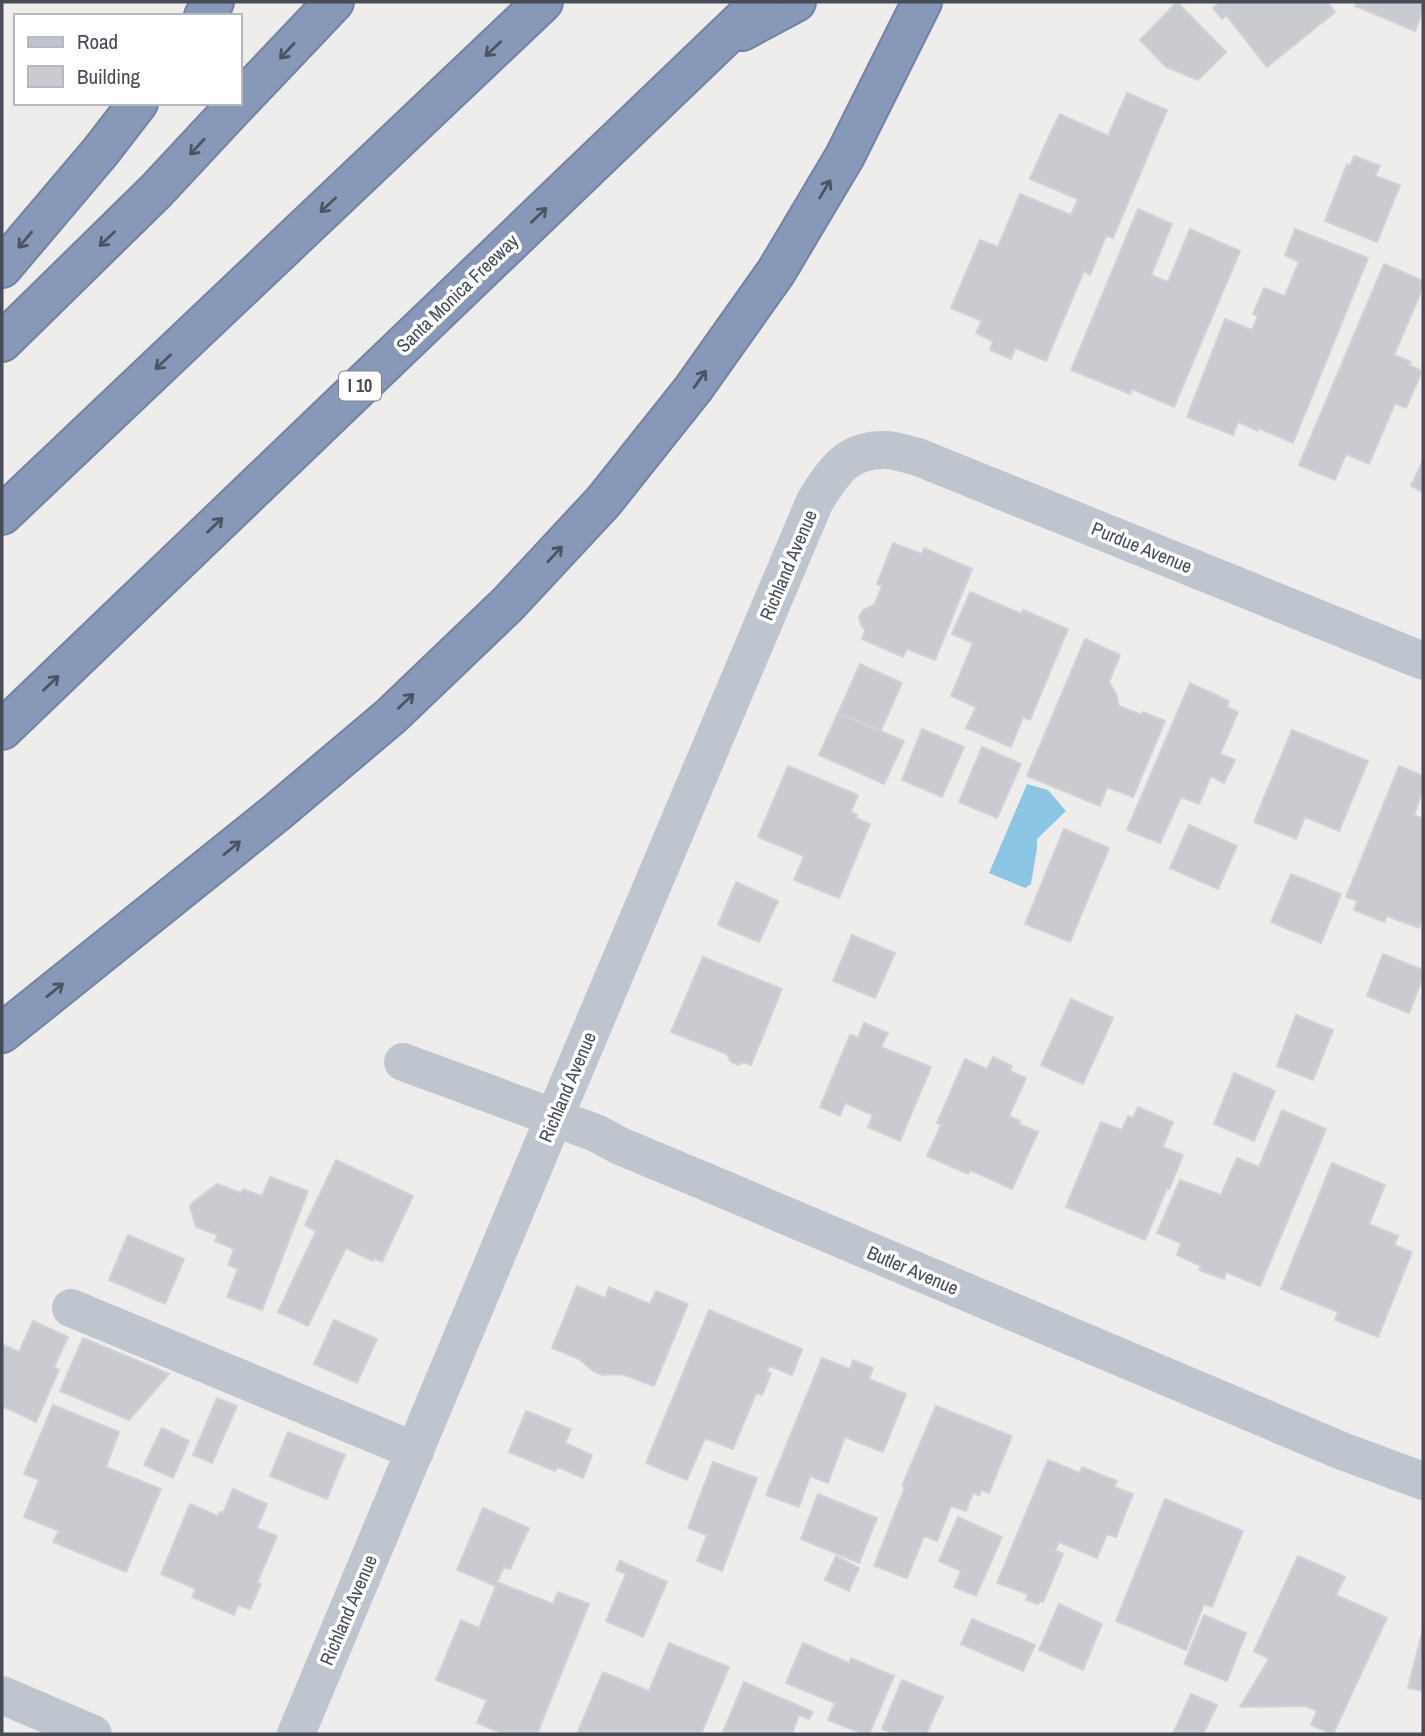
<svg xmlns="http://www.w3.org/2000/svg" width="1425" height="1736" font-family="'Archivo Narrow',sans-serif">
  <style>
    .water { fill: #8dc6e5 }
    .building { fill: #cacbd1; stroke: #d1d2d8; stroke-width: 2 }
    .lines { fill: none; stroke-linecap: round; stroke-linejoin: round }
    .highway-casing { stroke: #7283a4; stroke-width: 42 }
    .minor { stroke: #bec5ce; stroke-width: 38 }
    .highway { stroke: #8798b9; stroke-width: 38 }
    .oneway { stroke: #4c5462 }
    .labels { text-anchor: middle; stroke-width: 7; stroke-linejoin: round; paint-order: stroke }
    .shield { fill: #fff; stroke: #7e828a; stroke-width: 2 }
    .shield-label { font-size: 18px; font-weight: bold; fill: #464d58 }
    .street-label { font-size: 19px; fill: #464d58; stroke: #fff }
  </style>
  <rect width="100%" height="100%" fill="#efedec"/>
  <path class="water" d="M1027 784 1048 790 1066 811 1037 839V848L1031 884 1025 888 989 873Z"/>
  <g class="building">
    <path d="M1177 2 1226 52 1198 80 1166 67 1140 40Z"/>
    <path d="M1220 2H1327L1335 12 1267 67 1226 15 1222 19 1213 8Z"/>
    <path d="M1357 2H1423V10L1415 31 1355 6Z"/>
    <path d="M1127 93 1167 110 1113 238 1106 236 1090 275 1084 271 1046 361 1015 348 1011 359 990 350 993 341 976 333 982 321 951 308 980 240 998 247 1020 194 1071 215 1078 199 1030 179 1050 134 1060 114 1108 136Z"/>
    <path d="M1354 156 1380 166 1375 176 1400 185 1377 242 1325 221 1347 164 1350 166Z"/>
    <path d="M1138 209 1172 224 1151 275 1168 282 1190 229 1240 251 1174 407 1132 389 1130 394 1071 370Z"/>
    <path d="M1295 229 1368 258 1293 443 1258 428V431L1238 422 1233 435 1187 417 1225 319 1252 330 1258 316 1253 314 1264 288 1285 296 1299 262 1285 255Z"/>
    <path d="M1384 264 1423 281V287L1394 355 1411 362 1409 365 1422 371 1406 408 1395 403 1369 464 1346 454 1335 480 1299 465Z"/>
    <path d="M1423 460V492L1411 486Z"/>
    <path d="M893 543 922 554 924 548 972 569 935 660 907 649 903 657 862 639 865 630 861 625 859 617 863 610 874 605 882 586 877 584Z"/>
    <path d="M970 592 1022 614 1023 610 1068 629 1030 720 1023 717 1011 747 966 728 976 707 951 696 973 643 952 634Z"/>
    <path d="M1085 639 1120 655 1109 682 1116 694 1119 706 1142 715 1143 712 1165 721 1133 797 1107 787 1100 806 1027 776Z"/>
    <path d="M860 664 902 683 881 730 838 713Z"/>
    <path d="M1190 683 1229 701 1227 707 1238 712 1220 754 1235 760 1224 783 1211 776 1199 804 1181 797 1160 843 1127 830Z"/>
    <path d="M838 713 904 741 884 784 819 755Z"/>
    <path d="M922 729 964 747 942 797 902 780Z"/>
    <path d="M1292 730 1368 761 1339 831 1305 817 1296 839 1254 822Z"/>
    <path d="M982 747 1021 764 997 818 959 802Z"/>
    <path d="M788 766 858 795 851 812 857 815 856 818 870 824 839 898 794 880 804 856 758 837Z"/>
    <path d="M1399 766 1423 776V790L1414 815 1423 819V917L1419 928 1387 916 1384 922 1354 910 1357 901 1346 897Z"/>
    <path d="M1189 825 1237 846 1218 889 1170 868Z"/>
    <path d="M1064 829 1109 848 1070 942 1025 924Z"/>
    <path d="M1291 874 1341 894 1321 943 1271 922Z"/>
    <path d="M736 882 778 901 759 942 718 925Z"/>
    <path d="M852 935 895 953 875 998 833 981Z"/>
    <path d="M1383 954 1423 970V977L1409 1013 1367 996Z"/>
    <path d="M703 957 782 989 751 1065 744 1062 738 1065 730 1061 727 1054 671 1032Z"/>
    <path d="M1071 999 1113 1018 1083 1084 1041 1065Z"/>
    <path d="M1296 1015 1333 1030 1313 1080 1277 1066Z"/>
    <path d="M864 1023 888 1033 881 1047 931 1067 900 1141 868 1127 873 1115 845 1103 840 1116 820 1107 850 1035 858 1038Z"/>
    <path d="M993 1057 1012 1066 1010 1071 1026 1078 1009 1116 1020 1121 1019 1124 1038 1132 1012 1189 970 1170 968 1174 927 1156 941 1125 937 1123 965 1059 987 1069Z"/>
    <path d="M1234 1073 1275 1091 1254 1141 1214 1124Z"/>
    <path d="M1138 1107 1173 1122 1163 1147 1183 1155 1169 1189 1167 1188 1145 1240 1066 1207 1101 1122 1122 1130 1128 1116 1133 1118Z"/>
    <path d="M1282 1110 1326 1129 1260 1286 1226 1272 1224 1279 1199 1270 1201 1266 1177 1255 1181 1243 1157 1233 1180 1180 1221 1195 1237 1158 1259 1167Z"/>
    <path d="M336 1160 413 1196 382 1262 374 1258 373 1261 346 1248 308 1326 278 1312 316 1231 305 1225Z"/>
    <path d="M1332 1163 1385 1185 1369 1224 1398 1236 1394 1245 1412 1252 1378 1337 1335 1320 1338 1312 1281 1289Z"/>
    <path d="M270 1177 308 1191 262 1310 227 1297 238 1269 228 1265 234 1249 215 1241 218 1235 196 1227 190 1206 192 1203 217 1184 241 1193 243 1189 262 1196Z"/>
    <path d="M128 1235 184 1259 165 1304 109 1280Z"/>
    <path d="M577 1286 605 1298 609 1287 650 1304 656 1291 688 1304 654 1386 621 1374 602 1375 593 1371 579 1359 552 1348Z"/>
    <path d="M709 1310 802 1349 792 1375 769 1366 767 1372 771 1373 762 1395 756 1393 733 1449 705 1438 687 1480 646 1463Z"/>
    <path d="M334 1320 377 1339 357 1383 314 1364Z"/>
    <path d="M33 1321 68 1337 54 1367 59 1370 36 1422 2 1406V1344L19 1352Z"/>
    <path d="M83 1338 169 1374 129 1420 60 1391Z"/>
    <path d="M822 1358 850 1369 853 1360 873 1368 869 1379 906 1394 883 1452 845 1437 828 1483 810 1476 799 1507 766 1495Z"/>
    <path d="M217 1398 237 1406 212 1463 193 1455Z"/>
    <path d="M53 1405 119 1432 106 1467 161 1489 126 1572 53 1542 59 1531 24 1517 39 1480 24 1474Z"/>
    <path d="M936 1406 1012 1436 989 1493 982 1490 979 1495 973 1493 966 1511 951 1506 937 1541 924 1536 907 1578 874 1566 905 1487 902 1486Z"/>
    <path d="M526 1411 571 1429 565 1443 592 1455 583 1478 558 1467 555 1471 509 1452Z"/>
    <path d="M162 1428 189 1441 173 1478 144 1465Z"/>
    <path d="M288 1432 345 1455 327 1499 270 1476Z"/>
    <path d="M1048 1460 1080 1473 1082 1467 1117 1481 1114 1487 1133 1494 1116 1537 1107 1534 1097 1558 1059 1542 1055 1550 1063 1554 1043 1602 1040 1601 1038 1604 1026 1600 1028 1594 997 1583Z"/>
    <path d="M713 1462 757 1478 722 1571 697 1561 707 1535 688 1528Z"/>
    <path d="M233 1489 267 1504 257 1528 277 1536 257 1583 261 1584 250 1609 238 1605 234 1615 192 1597 196 1589 161 1574 190 1504 218 1516 220 1512 223 1513Z"/>
    <path d="M818 1494 877 1518 859 1563 801 1539Z"/>
    <path d="M1165 1499 1243 1531 1212 1607 1204 1604 1186 1650 1116 1621Z"/>
    <path d="M483 1508 529 1528 510 1569 504 1567 497 1582 553 1604 558 1592 589 1604 537 1734H504L477 1723 487 1700 436 1680 461 1620 479 1628 496 1586 457 1570Z"/>
    <path d="M958 1517 1002 1537 976 1596 954 1587 961 1571 939 1561Z"/>
    <path d="M836 1556 859 1568 849 1591 825 1580Z"/>
    <path d="M1298 1556 1345 1577 1336 1595 1387 1618 1333 1734 1311 1725 1317 1711 1306 1706 1240 1707 1269 1659 1254 1651Z"/>
    <path d="M620 1561 667 1582 643 1637 606 1621 626 1574 616 1570Z"/>
    <path d="M1059 1604 1102 1624 1083 1670 1039 1650Z"/>
    <path d="M1204 1615 1246 1633 1227 1681 1184 1664Z"/>
    <path d="M972 1619 1035 1645 1023 1671 961 1644Z"/>
    <path d="M1423 1629V1691L1408 1688Z"/>
    <path d="M669 1643 729 1667 701 1734H577L603 1672 649 1691Z"/>
    <path d="M803 1643 849 1663 851 1658 894 1676 869 1734H864L828 1720 835 1703 786 1683Z"/>
    <path d="M902 1680 943 1697 926 1734H894L882 1729Z"/>
    <path d="M744 1682 813 1712 809 1719 799 1715 792 1734H722Z"/>
    <path d="M1191 1694 1217 1705 1203 1734H1173Z"/>
  </g>
  <g class="lines">
    <g class="highway-casing">
      <g id="highway">
        <path d="M204 16 214 2"/>
        <path d="M742 31 796 2"/>
        <path d="M240 101 334 2"/>
        <path d="M2 268 101 151 138 103"/>
        <path d="M2 342 156 191 238 103"/>
        <path d="M2 515 543 2"/>
        <path d="M2 730 761 2"/>
        <path d="M2 1033 276 813 391 716 508 604 603 502 693 389 776 272 845 156 922 2"/>
      </g>
    </g>
    <g class="minor">
      <path d="M403 1062 596 1133 620 1146 704 1181 1342 1451 1423 1481"/>
      <path d="M71 1308 415 1451"/>
      <path d="M2 1695 93 1734"/>
      <path d="M296 1734 554 1118 815 501C834 471 847 449 886 450 896 450 908 455 918 457L1423 661"/>
    </g>
    <use href="#highway" class="highway"/>
  </g>
  <defs><path id="oneway-shaft" d="M-6 0H5M1.5-3L5.5 0L1.5 3" fill="none" stroke-width="1.6" stroke-linecap="round" stroke-linejoin="round" transform="scale(1.75)"/></defs>
  <g class="oneway">
    <use href="#oneway-shaft" transform="translate(493 49) rotate(137)"/>
    <use href="#oneway-shaft" transform="translate(287 51) rotate(133)"/>
    <use href="#oneway-shaft" transform="translate(197 147) rotate(133)"/>
    <use href="#oneway-shaft" transform="translate(825 189) rotate(-59)"/>
    <use href="#oneway-shaft" transform="translate(328 205) rotate(137)"/>
    <use href="#oneway-shaft" transform="translate(539 215) rotate(-44)"/>
    <use href="#oneway-shaft" transform="translate(107 239) rotate(136)"/>
    <use href="#oneway-shaft" transform="translate(25 240) rotate(130)"/>
    <use href="#oneway-shaft" transform="translate(163 362) rotate(137)"/>
    <use href="#oneway-shaft" transform="translate(700 379) rotate(-55)"/>
    <use href="#oneway-shaft" transform="translate(215 525) rotate(-44)"/>
    <use href="#oneway-shaft" transform="translate(555 554) rotate(-47)"/>
    <use href="#oneway-shaft" transform="translate(51 683) rotate(-44)"/>
    <use href="#oneway-shaft" transform="translate(406 701) rotate(-44)"/>
    <use href="#oneway-shaft" transform="translate(232 848) rotate(-39)"/>
    <use href="#oneway-shaft" transform="translate(55 990) rotate(-39)"/>
  </g>
  <g class="labels">
    <rect class="shield" x="339" y="371.5" width="42" height="29" rx="5"/>
    <g class="shield-label">
      <text x="360" y="392">I 10</text>
    </g>
    <g class="street-label">
      <text transform="translate(457 293) rotate(-44)" y="7">Santa Monica Freeway</text>
      <text transform="translate(1142 547) rotate(22)" y="7">Purdue Avenue</text>
      <text transform="translate(788 565) rotate(-67)" y="7">Richland Avenue</text>
      <text transform="translate(567 1087) rotate(-67)" y="7">Richland Avenue</text>
      <text transform="translate(913 1270) rotate(23)" y="7">Butler Avenue</text>
      <text transform="translate(348 1610) rotate(-67)" y="7">Richland Avenue</text>
    </g>
  </g>
  <rect width="1425" height="1736" fill="none" stroke="#464d58" stroke-width="7"/>
  <rect x="14" y="14" width="228" height="91" fill="#ffffff" stroke="#b5b8bc" stroke-width="2"/>
  <rect x="28" y="37" width="35" height="10" fill="#bec5ce" stroke="#b5b8bc" stroke-width="2"/>
  <text x="77" y="49" font-size="21" fill="#464d58">Road</text>
  <rect x="28" y="66" width="35" height="21" fill="#cacbd1" stroke="#b5b8bc" stroke-width="2"/>
  <text x="77" y="84" font-size="21" fill="#464d58">Building</text>
</svg>
